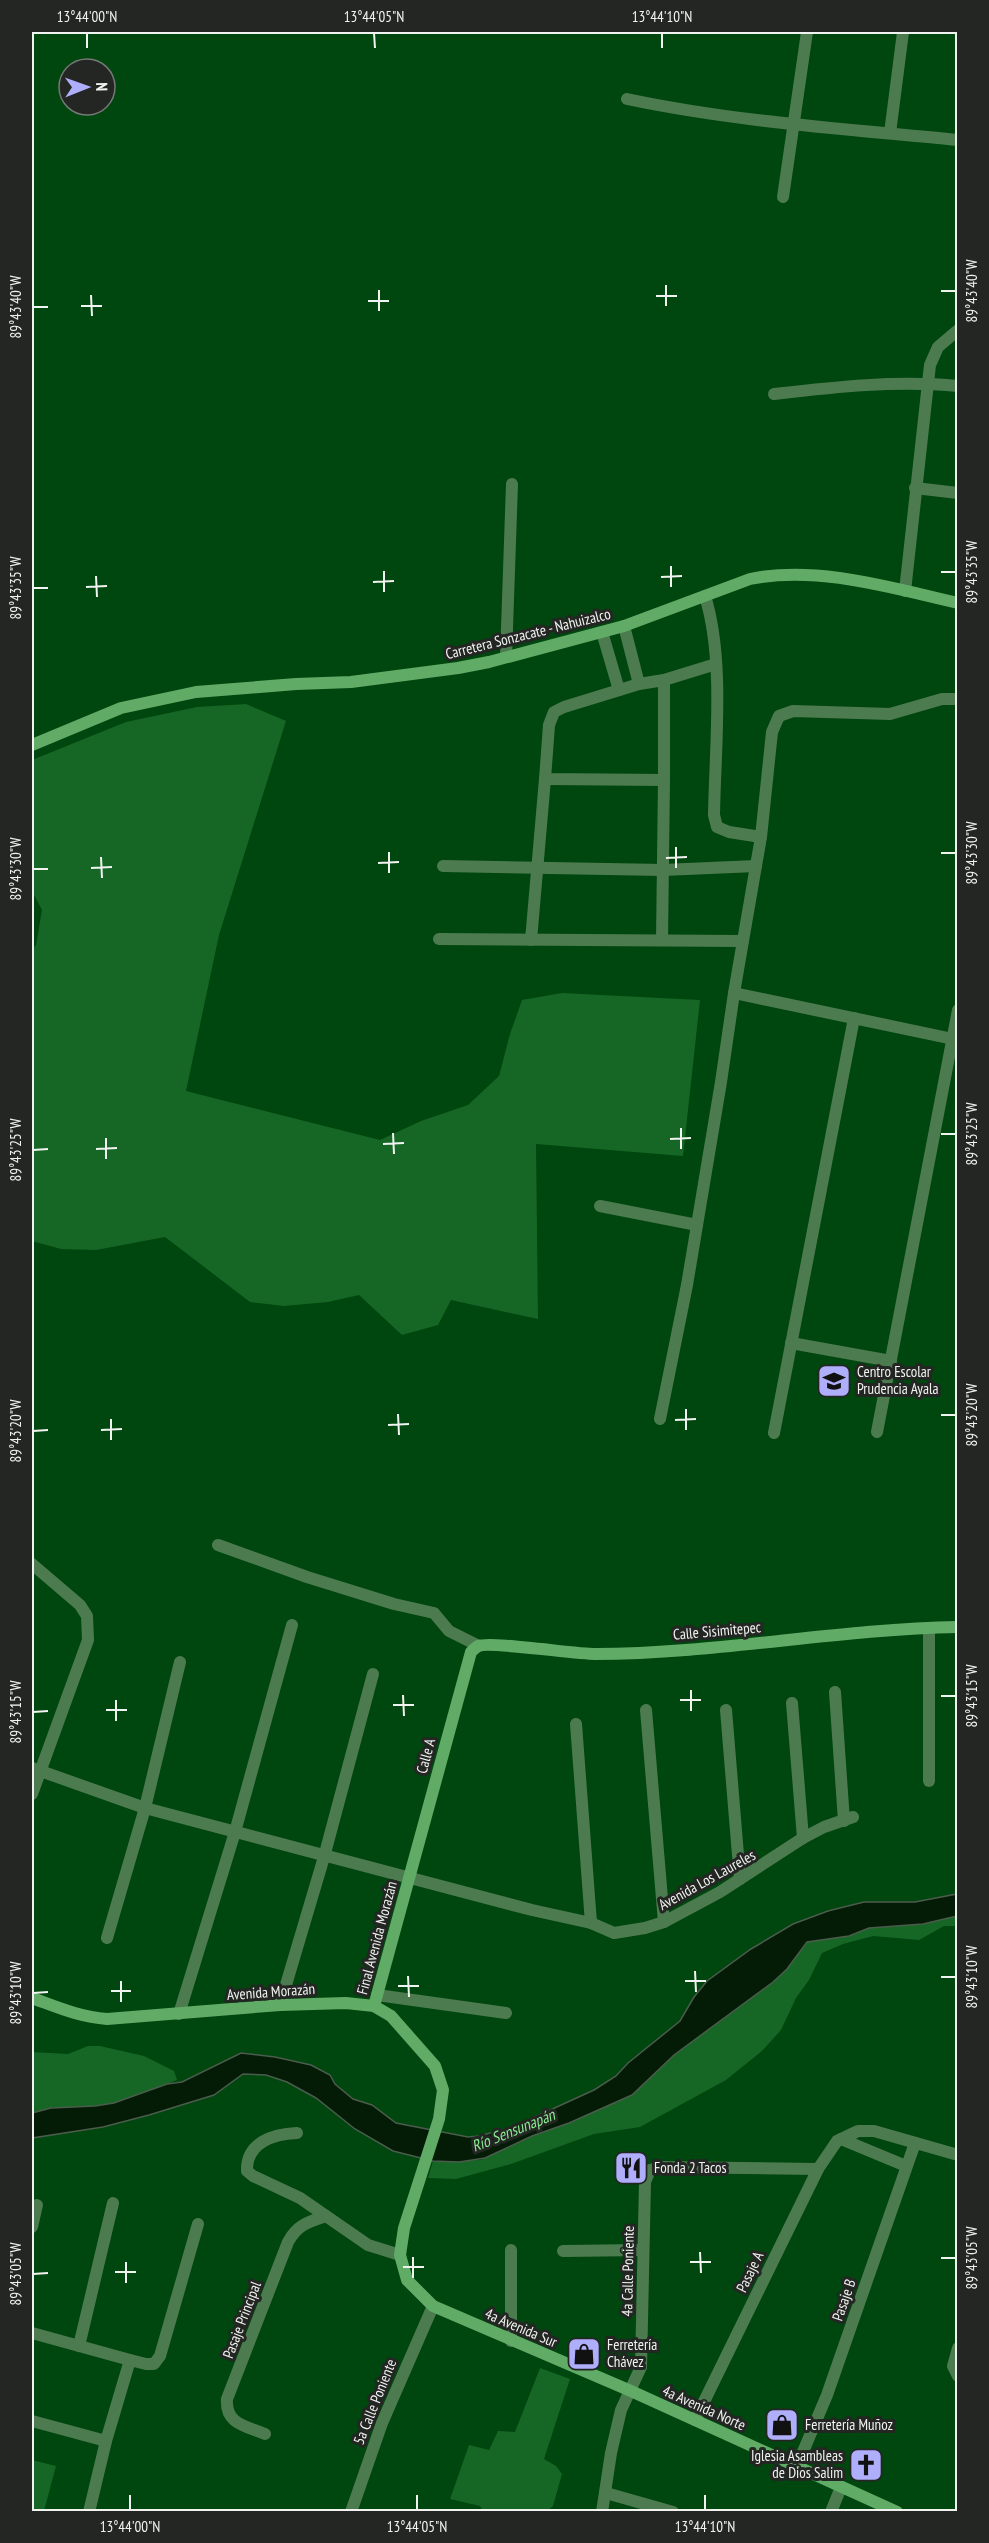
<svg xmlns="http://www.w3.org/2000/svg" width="989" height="2543" font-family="'PT Sans Narrow',sans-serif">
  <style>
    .green { fill: #00460f; fill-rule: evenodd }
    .forest { fill: #166725 }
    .water { fill: #041b06; stroke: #4b5c4c; stroke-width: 1.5 }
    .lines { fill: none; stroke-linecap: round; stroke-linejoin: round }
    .street { stroke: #4d7b50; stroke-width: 12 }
    .secondary { stroke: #60ac66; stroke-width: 12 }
    .ticks { fill: none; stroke: #f1f3f1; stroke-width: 2 }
    .labels { text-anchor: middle; stroke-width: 6; stroke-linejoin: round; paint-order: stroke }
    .street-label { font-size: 15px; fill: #f1f3f1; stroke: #232623 }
    .poi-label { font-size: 15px; fill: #f1f3f1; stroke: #232623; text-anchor: start }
    .water-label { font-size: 16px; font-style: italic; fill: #88eb90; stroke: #232623 }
    .neatline { fill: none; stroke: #f1f3f1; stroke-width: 2 }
    .ticks-label { font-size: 15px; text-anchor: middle; fill: #f1f3f1 }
  </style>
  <rect width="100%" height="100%" fill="#232623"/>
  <path class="green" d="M32 32H957V2511L32 2512ZM69 69H105V105H69Z"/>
  <g class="forest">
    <path d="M246 704 286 721 219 935 186 1091 380 1140 421 1121 468 1105 499 1076 510 1034 522 1000 562 993 700 1000 683 1156 536 1144 538 1319 451 1300 438 1325 402 1335 359 1295 328 1302 284 1306 250 1302 165 1237 96 1250 61 1249 32 1241V950L36 945 42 910 32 891V760L126 722 197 707Z"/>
    <path d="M957 1916V1926H944L919 1940 873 1936 843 1944 822 1953 809 1980 796 1998 781 2030 762 2051 726 2080 640 2127 594 2134 511 2164 456 2179 428 2178 433 2161 481 2160 532 2136 569 2123 632 2095 674 2055 785 1971 807 1942 849 1936 869 1928 922 1924Z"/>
    <path d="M88 2046H100L144 2056 174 2071 177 2080C151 2090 124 2102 97 2106 74 2110 54 2107 32 2113V2052L68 2054Z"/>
    <path d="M540 2368 570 2379 544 2459 556 2466 562 2474 553 2506 547 2511H483L480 2506 450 2499 469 2445 489 2450 498 2431 515 2432Z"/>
    <path d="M32 2460 56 2466 44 2511H32Z"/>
  </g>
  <path class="water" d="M957 1894V1916L923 1924 869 1928 849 1936 807 1942 787 1969 773 1982 674 2055 632 2095 569 2123 532 2136 485 2158 459 2162 433 2161 393 2151 355 2129 316 2098 287 2082 266 2075 243 2074 214 2095 149 2115 103 2127 32 2138V2113L51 2108 95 2106 114 2103 167 2084 182 2082 241 2053 275 2057 311 2065 330 2075 335 2084 353 2099 372 2105 396 2123 468 2137 479 2136 513 2127 594 2090 616 2076 628 2063 680 2021 694 1997 707 1981 751 1949 793 1924 828 1911 864 1902H915Z"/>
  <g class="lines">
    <g class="street">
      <path d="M627 99C736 122 847 129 958 140"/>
      <path d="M890 133 903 32"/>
      <path d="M783 197 807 32"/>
      <path d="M774 394C835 387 896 380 958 386"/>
      <path d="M915 488 958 493"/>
      <path d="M905 591 930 365 938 347 958 330"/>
      <path d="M705 596C725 660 715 748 714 815L717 827 729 832 761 837"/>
      <path d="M624 626 639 684"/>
      <path d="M602 632 619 690"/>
      <path d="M506 657 512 484"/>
      <path d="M664 680V780L545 779 549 725 554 712 564 707 639 684Z"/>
      <path d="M664 680 716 664"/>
      <path d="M443 866 663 870 756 866"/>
      <path d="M439 939 743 941"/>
      <path d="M531 940 545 779"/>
      <path d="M662 940 664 780"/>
      <path d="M734 993 953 1039"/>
      <path d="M600 1206 697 1225"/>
      <path d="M791 1343 891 1361"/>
      <path d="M660 1419 687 1285 721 1082 734 993 761 837 772 732 779 716 793 711 890 714 942 699H958"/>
      <path d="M877 1432 958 1010"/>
      <path d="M774 1433 854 1018"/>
      <path d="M218 1545 307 1577 394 1604 434 1613 449 1631 479 1646"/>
      <path d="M32 1564 80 1605 87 1616 88 1640 32 1794"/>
      <path d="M835 1692 844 1821"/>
      <path d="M792 1703 803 1838"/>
      <path d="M646 1710 664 1922"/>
      <path d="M726 1710 740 1879"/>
      <path d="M576 1724 591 1923"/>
      <path d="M32 1768 145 1808 532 1910 591 1923 614 1933 645 1928 664 1922 720 1892 803 1838 824 1827 853 1817"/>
      <path d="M929 1781V1628"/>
      <path d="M107 1938 145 1808 180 1662"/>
      <path d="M377 1995 506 2013"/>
      <path d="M280 2005 324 1857 373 1674"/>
      <path d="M179 2014 235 1832 292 1625"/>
      <path d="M297 2133C274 2134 246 2142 247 2171L253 2176 300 2198 368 2245 400 2255"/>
      <path d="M841 2139 906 2166"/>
      <path d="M32 2227 37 2205"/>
      <path d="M563 2251 643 2250"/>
      <path d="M32 2333 130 2360 146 2364H154L160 2356 198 2224"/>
      <path d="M511 2341V2250"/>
      <path d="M79 2346 113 2203"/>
      <path d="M958 2348 953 2366 958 2376"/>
      <path d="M695 2420 818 2169 837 2141 858 2131H874L958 2155"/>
      <path d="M32 2421 106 2441"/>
      <path d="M265 2434C246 2426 225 2424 227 2399L288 2242C297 2225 308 2222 326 2216"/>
      <path d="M797 2466 827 2395 915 2143"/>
      <path d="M606 2493 673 2512"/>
      <path d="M89 2512 106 2441 130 2360"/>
      <path d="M351 2512 382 2423 433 2306"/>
      <path d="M602 2512 611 2453 621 2410 641 2367 645 2182 650 2170 661 2167 818 2169"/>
      <path d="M831 2512 841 2487"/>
    </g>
    <g class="secondary">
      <path d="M32 745 121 708 196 692 296 684 351 682 458 668 489 662 624 626 750 579C817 565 892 588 958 603"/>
      <path d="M32 1998C57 2007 79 2017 107 2019L280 2005 346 2003 374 2006 391 2016 435 2066 443 2090 439 2119 404 2228 400 2255 407 2280 433 2306 631 2391 897 2512"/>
      <path d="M374 2006 471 1652C473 1650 475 1648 478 1646 490 1641 574 1654 595 1654 716 1654 836 1629 958 1627"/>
    </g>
  </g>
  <path class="ticks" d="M87 33V48M374 33 375 48M662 33V48M666 285V306M379 290V311M941 291H956M91 295 92 316M656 296H677M368 301H389M81 306H102M33 307H48M671 566V587M384 571V592M941 572H956M96 576 97 597M661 577 682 576M373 582 394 581M86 587 107 586M33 588H48M676 847V868M389 852V873M941 853H956M101 857 102 878M666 858 687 857M378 863 399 862M91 868 112 867M33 869H48M681 1128V1149M393 1133 394 1154M941 1134H956M106 1138V1159M670 1139 691 1138M383 1144 404 1143M96 1149 117 1148M33 1150 48 1149M686 1409V1430M398 1414 399 1435M941 1415H956M111 1419V1440M675 1420 696 1419M388 1425 409 1424M101 1430 122 1429M33 1431 48 1430M691 1690V1711M403 1695 404 1716M941 1696H956M116 1700V1721M680 1700H701M393 1705H414M106 1710H127M33 1712 48 1711M695 1971 696 1992M408 1976 409 1997M941 1977H956M121 1981V2002M685 1981H706M398 1986H419M111 1991H131M33 1993 48 1992M700 2252 701 2273M413 2257V2278M941 2258H956M126 2262V2283M690 2262H711M403 2267H424M115 2272H136M33 2274 48 2273M130 2495V2510M417 2495V2510M705 2495V2510"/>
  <defs>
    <g id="school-square" transform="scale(1.725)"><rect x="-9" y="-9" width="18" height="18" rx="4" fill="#afaefa" stroke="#232623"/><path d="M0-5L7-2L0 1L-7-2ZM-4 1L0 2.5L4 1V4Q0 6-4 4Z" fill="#111"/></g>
    <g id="restaurant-square" transform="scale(1.725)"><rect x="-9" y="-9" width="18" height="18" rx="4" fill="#afaefa" stroke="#232623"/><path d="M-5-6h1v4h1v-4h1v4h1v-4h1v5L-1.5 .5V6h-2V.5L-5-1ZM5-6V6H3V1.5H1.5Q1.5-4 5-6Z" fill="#111"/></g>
    <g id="shop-square" transform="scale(1.725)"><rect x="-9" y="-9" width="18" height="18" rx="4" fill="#afaefa" stroke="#232623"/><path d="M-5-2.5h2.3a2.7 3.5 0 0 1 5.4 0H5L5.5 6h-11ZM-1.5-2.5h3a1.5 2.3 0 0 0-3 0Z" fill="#111"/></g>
    <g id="church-square" transform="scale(1.725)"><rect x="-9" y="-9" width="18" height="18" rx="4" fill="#afaefa" stroke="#232623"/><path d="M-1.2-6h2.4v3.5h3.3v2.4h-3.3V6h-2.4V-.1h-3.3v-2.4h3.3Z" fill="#111"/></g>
  </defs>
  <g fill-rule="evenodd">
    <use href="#school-square" x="834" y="1381"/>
    <use href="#restaurant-square" x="631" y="2168"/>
    <use href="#shop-square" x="584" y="2354"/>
    <use href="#shop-square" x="782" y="2425"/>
    <use href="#church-square" x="866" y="2465"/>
  </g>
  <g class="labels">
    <g class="street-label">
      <text transform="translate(528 634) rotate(-14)" y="5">Carretera Sonzacate - Nahuizalco</text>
      <text transform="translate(717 1631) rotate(-5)" y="5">Calle Sisimitepec</text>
      <text transform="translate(426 1756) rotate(-75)" y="5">Calle A</text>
      <text transform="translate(707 1880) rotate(-29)" y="5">Avenida Los Laureles</text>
      <text transform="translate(377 1938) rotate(-75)" y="5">Final Avenida Morazán</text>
      <text transform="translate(271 1992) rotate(-4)" y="5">Avenida Morazán</text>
      <text transform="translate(628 2271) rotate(-89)" y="5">4a Calle Poniente</text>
      <text transform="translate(750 2272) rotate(-64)" y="5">Pasaje A</text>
      <text transform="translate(844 2300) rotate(-71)" y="5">Pasaje B</text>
      <text transform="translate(242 2320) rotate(-69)" y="5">Pasaje Principal</text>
      <text transform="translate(521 2328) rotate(23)" y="5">4a Avenida Sur</text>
      <text transform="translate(375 2402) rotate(-68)" y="5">5a Calle Poniente</text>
      <text transform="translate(704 2408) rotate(24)" y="5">4a Avenida Norte</text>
    </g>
    <g class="poi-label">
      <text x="857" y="1377">Centro Escolar<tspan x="857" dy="17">Prudencia Ayala</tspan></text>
      <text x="654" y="2173">Fonda 2 Tacos</text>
      <text x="607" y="2350">Ferretería<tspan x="607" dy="17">Chávez</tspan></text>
      <text x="805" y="2430">Ferretería Muñoz</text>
      <text x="843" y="2461" text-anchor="end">Iglesia Asambleas<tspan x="843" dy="17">de Dios Salim</tspan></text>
    </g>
    <g class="water-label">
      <text transform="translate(513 2130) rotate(-22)" y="6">Río Sensunapán</text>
    </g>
  </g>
  <rect width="989" height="2543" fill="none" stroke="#232623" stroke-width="66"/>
  <g transform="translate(87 87) rotate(89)"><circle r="28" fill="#232623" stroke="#757875" stroke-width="1.5"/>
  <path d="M0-4.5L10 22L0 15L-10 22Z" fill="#afaefa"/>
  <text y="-9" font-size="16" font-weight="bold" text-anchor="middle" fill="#f1f3f1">N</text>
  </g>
  <rect x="33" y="33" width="923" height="2477" class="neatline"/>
  <g class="ticks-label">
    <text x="87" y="22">13°44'00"N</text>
    <text x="374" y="22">13°44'05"N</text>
    <text x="662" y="22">13°44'10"N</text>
    <text transform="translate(972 291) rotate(-90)" y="5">89°43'40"W</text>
    <text transform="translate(16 307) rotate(-90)" y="5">89°43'40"W</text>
    <text transform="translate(972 572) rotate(-90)" y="5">89°43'35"W</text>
    <text transform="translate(16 588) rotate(-90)" y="5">89°43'35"W</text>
    <text transform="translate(972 853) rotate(-90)" y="5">89°43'30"W</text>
    <text transform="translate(16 869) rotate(-90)" y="5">89°43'30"W</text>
    <text transform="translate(972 1134) rotate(-90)" y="5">89°43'25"W</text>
    <text transform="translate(16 1150) rotate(-90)" y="5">89°43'25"W</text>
    <text transform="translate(972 1415) rotate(-90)" y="5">89°43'20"W</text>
    <text transform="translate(16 1431) rotate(-90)" y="5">89°43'20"W</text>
    <text transform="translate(972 1696) rotate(-90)" y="5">89°43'15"W</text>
    <text transform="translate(16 1712) rotate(-90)" y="5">89°43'15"W</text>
    <text transform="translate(972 1977) rotate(-90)" y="5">89°43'10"W</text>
    <text transform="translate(16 1993) rotate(-90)" y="5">89°43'10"W</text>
    <text transform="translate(972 2258) rotate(-90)" y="5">89°43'05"W</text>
    <text transform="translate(16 2274) rotate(-90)" y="5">89°43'05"W</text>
    <text x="130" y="2532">13°44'00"N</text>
    <text x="417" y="2532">13°44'05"N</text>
    <text x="705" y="2532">13°44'10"N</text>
  </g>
</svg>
